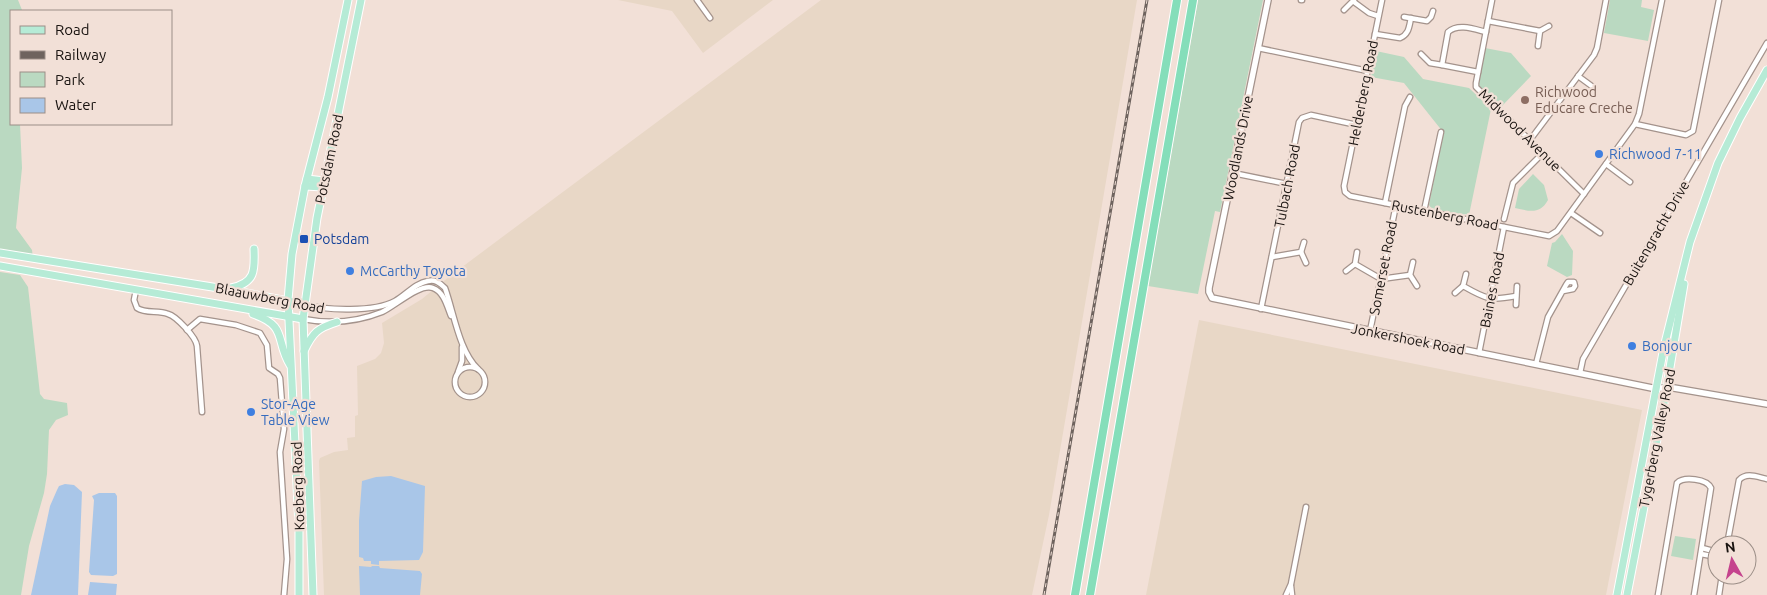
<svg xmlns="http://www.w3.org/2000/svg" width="1767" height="595" font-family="Ubuntu,sans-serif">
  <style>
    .industrial { fill: #e8d7c6 }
    .green { fill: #bad9c1 }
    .water { fill: #a9c6e8 }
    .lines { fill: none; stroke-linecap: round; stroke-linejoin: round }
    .minor-casing { stroke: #a4938c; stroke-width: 7 }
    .tertiary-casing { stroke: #a4938c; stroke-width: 8 }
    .primary-casing { stroke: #fff; stroke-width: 9 }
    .motorway-casing { stroke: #fff; stroke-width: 10 }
    .minor { stroke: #fff; stroke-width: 4.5 }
    .tertiary { stroke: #fff; stroke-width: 5.5 }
    .primary { stroke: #b6ebd6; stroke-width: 7 }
    .motorway { stroke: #85deba; stroke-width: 8 }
    .rail-casing { stroke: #6e635e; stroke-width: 3 }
    .rail { stroke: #f2e0d7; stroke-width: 1; stroke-dasharray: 4; stroke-linecap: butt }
    .education-dot { fill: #8d6e63; stroke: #f2e0d7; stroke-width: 2 }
    .shop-dot { fill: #3f7fe0; stroke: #f2e0d7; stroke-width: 2 }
    .transit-dot { fill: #1a4fb4; stroke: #f2e0d7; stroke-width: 2 }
    .labels { text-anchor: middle; stroke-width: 4.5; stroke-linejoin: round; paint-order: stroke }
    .education-label { font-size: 14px; fill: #785e54; stroke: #f2e0d7; text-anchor: start }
    .street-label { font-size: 14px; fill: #191310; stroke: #f2e0d7 }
    .shop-label { font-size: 14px; fill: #366cbe; stroke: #f2e0d7; text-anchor: start }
    .transit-label { font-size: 14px; fill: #164399; stroke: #f2e0d7; text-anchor: start }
  </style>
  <rect width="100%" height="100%" fill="#f2e0d7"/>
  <g class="industrial">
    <path d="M618 0H773L703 53 672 11Z"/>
    <path d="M821 0H1137L1049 515 1032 595H324L319 461 320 458 334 452 348 450 347 438 355 437V416L358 415 357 366 375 359 381 353 384 343 382 323 422 299 450 276Z"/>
    <path d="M1199 320 1642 410 1606 595H1146Z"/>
  </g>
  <g class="green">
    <path d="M0 0H18L22 10 11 11V124H20L22 168 16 228 32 250 33 258 0 253Z"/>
    <path d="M1198 0H1263L1220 212 1215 211 1198 294 1148 286Z"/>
    <path d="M1610 0H1642L1641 7 1654 10 1648 41 1604 33Z"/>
    <path d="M1485 48 1511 53 1531 76 1500 108 1478 85Z"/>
    <path d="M1376 51 1404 57 1423 79 1469 88 1491 109 1469 215 1465 214 1463 215 1432 209 1429 205 1443 132 1404 83 1371 77Z"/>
    <path d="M1533 174 1544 185 1548 200C1540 215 1529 211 1515 208L1519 189Z"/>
    <path d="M1562 234 1573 251 1572 275 1567 277 1547 266 1552 243 1555 242Z"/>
    <path d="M0 272 20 275 28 287 40 394 44 399 67 403 68 415 56 420 49 430 47 474 44 493 29 546 21 595H0Z"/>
    <path d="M1675 536 1696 539 1693 560 1671 556Z"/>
  </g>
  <g class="water">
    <path d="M391 476 425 486 423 552 419 560 379 561V565L371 564V561H364L363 558 359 557V521L362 481 376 477Z"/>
    <path d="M65 484 74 485 82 492 78 595H31L50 506 57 490 59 486Z"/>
    <path d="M99 493H115L117 496V574L113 576 91 575 89 572 94 500 92 496Z"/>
    <path d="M359 566 371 567 372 566H379L380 568 420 571 422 574 420 595H360Z"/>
    <path d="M90 582 117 584 116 595H88Z"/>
  </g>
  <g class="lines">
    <g class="minor-casing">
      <g id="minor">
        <path d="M697 0 710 18"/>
        <path d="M1301 0H1302"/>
        <path d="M1382 0 1344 186 1345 192 1350 196 1549 236 1557 231 1635 124 1639 114 1662 0"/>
        <path d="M1492 0 1476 83V87L1584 194"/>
        <path d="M1354 2 1369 13 1378 16"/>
        <path d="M1344 10 1354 0"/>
        <path d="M1404 17 1427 21 1431 17 1433 11"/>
        <path d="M1488 21 1540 31 1549 26"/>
        <path d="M1375 34 1400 38C1409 34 1409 27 1411 18"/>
        <path d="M1538 46 1540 31"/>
        <path d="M1258 48 1368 71"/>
        <path d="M1421 54 1430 63 1442 65"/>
        <path d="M1478 72 1442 65 1448 32C1458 23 1474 29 1486 32"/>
        <path d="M1578 76 1593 87"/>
        <path d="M1635 124 1686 135 1693 131 1719 0"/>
        <path d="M1530 140 1594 55 1597 48 1606 0"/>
        <path d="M1606 164 1630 182"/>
        <path d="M1233 173 1287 184"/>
        <path d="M1385 203 1405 106 1410 97"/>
        <path d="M1424 211 1441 132"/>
        <path d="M1571 213 1600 233"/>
        <path d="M1504 219 1513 183 1543 153"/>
        <path d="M1301 252 1306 263"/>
        <path d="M1272 257 1301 252 1304 242"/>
        <path d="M1413 262 1410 275 1417 286"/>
        <path d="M1355 264 1381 279 1410 275"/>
        <path d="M1346 271 1355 264 1357 252"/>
        <path d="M1466 274 1463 286C1486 299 1489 301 1516 296"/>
        <path d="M136 290 134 300 137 308C146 314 158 310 168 314 176 316 196 337 197 346L202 412"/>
        <path d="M1455 293 1463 286"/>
        <path d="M304 304C326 311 375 312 395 301 406 295 415 283 428 281 435 279 440 283 445 288 454 313 459 351 478 369"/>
        <path d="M1516 305 1517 286"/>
        <path d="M1261 309 1299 122 1302 118 1311 115 1357 125"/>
        <path d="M303 319C329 324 357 322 382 312 395 306 420 283 433 288 444 292 447 306 451 316"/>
        <path d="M187 330 200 319 236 325 260 333 267 345 269 368 278 374 280 378 284 429 280 452 287 559 284 595"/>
        <path d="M1370 331 1396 205"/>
        <path d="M1479 353 1504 227"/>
        <path d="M1536 364 1548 317 1566 285 1568 282H1574L1575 286 1573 289 1563 291"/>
        <circle cx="470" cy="382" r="15"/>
        <path d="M458 372 462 361V347"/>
        <path d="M1580 373 1583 359 1767 43"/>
        <path d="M1727 545 1739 480C1747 472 1757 477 1767 479"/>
        <path d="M1702 548 1717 552"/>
        <path d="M1701 554 1717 557"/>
        <path d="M1291 586 1292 595"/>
        <path d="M1286 595 1291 584 1306 507"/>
        <path d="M1658 595 1677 483C1684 476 1707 479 1711 488L1694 595"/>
        <path d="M1719 595 1722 575"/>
      </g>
    </g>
    <g class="tertiary-casing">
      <path id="tertiary" d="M1268 0 1209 288V292L1212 298 1652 388H1674L1767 404"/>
    </g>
    <g class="primary-casing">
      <g id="primary">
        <path d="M307 179 324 181"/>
        <path d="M305 186 323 187"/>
        <path d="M0 253 225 289 304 304"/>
        <path d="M0 266 303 319"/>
        <path d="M231 288C255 283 255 271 254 249"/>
        <path d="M253 314C288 326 275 340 290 365"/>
        <path d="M304 351C313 332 318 328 337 322"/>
        <path d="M299 595V527L288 300 292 254 305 186 328 97 348 0"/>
        <path d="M313 595 303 319 317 218 361 0"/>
        <path d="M1617 595 1664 347 1690 242 1718 163 1740 118 1767 70"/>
        <path d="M1627 595 1664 403 1684 284"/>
      </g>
    </g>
    <g class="motorway-casing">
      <g id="motorway">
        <path d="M1075 595 1177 0"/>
        <path d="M1090 595 1193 0"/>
      </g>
    </g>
    <use href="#minor" class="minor"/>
    <use href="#tertiary" class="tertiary"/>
    <use href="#primary" class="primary"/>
    <use href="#motorway" class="motorway"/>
    <g class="rail-casing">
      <path id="rail" d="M1044 595 1147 0"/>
    </g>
    <use href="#rail" class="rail"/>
  </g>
  <circle class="education-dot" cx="1525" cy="100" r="5"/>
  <g class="shop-dot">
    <circle cx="1599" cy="154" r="5"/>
    <circle cx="350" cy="271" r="5"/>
    <circle cx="1632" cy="346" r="5"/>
    <circle cx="251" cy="412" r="5"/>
  </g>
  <rect class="transit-dot" x="299" y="234" width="10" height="10" rx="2.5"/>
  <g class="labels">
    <g class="education-label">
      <text x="1535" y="97">Richwood<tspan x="1535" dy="16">Educare Creche</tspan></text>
    </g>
    <g class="street-label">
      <text transform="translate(1363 93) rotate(-79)" y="5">Helderberg Road</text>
      <text transform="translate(1520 130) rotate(45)" y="5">Midwood Avenue</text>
      <text transform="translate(1238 148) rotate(-79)" y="5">Woodlands Drive</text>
      <text transform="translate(329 159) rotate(-78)" y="5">Potsdam Road</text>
      <text transform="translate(1287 186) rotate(-79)" y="5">Tulbach Road</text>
      <text transform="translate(1445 215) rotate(11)" y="5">Rustenberg Road</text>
      <text transform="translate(1656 233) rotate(-60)" y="5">Buitengracht Drive</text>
      <text transform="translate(1383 268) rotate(-79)" y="5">Somerset Road</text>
      <text transform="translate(1492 290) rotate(-79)" y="5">Baines Road</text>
      <text transform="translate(270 298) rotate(11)" y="5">Blaauwberg Road</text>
      <text transform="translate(1408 339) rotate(11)" y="5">Jonkershoek Road</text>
      <text transform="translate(1657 438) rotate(-79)" y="5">Tygerberg Valley Road</text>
      <text transform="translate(298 486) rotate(-92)" y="5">Koeberg Road</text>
    </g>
    <g class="shop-label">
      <text x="1609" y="159">Richwood 7-11</text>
      <text x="360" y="276">McCarthy Toyota</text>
      <text x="1642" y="351">Bonjour</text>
      <text x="261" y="409">Stor-Age<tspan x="261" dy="16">Table View</tspan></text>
    </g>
    <g class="transit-label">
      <text x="314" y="244">Potsdam</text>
    </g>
  </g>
  <rect x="10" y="10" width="162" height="115" fill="#f2e0d7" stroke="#9b8e87"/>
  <rect x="20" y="26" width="25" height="8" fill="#b6ebd6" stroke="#9b8e87"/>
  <text x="55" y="35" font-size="15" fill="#191310">Road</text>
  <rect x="20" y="51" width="25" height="8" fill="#6e635e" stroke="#9b8e87"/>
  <text x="55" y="60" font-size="15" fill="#191310">Railway</text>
  <rect x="20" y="72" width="25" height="15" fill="#bad9c1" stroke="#9b8e87"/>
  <text x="55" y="85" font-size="15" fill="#191310">Park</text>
  <rect x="20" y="98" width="25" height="15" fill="#a9c6e8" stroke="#9b8e87"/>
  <text x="55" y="110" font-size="15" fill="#191310">Water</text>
  <g transform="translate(1732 560) rotate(352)"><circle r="24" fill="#f2e0d7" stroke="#9b8e87"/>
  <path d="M0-4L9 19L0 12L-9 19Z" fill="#c5438d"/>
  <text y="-8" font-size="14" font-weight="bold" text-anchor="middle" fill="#191310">N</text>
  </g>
</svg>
